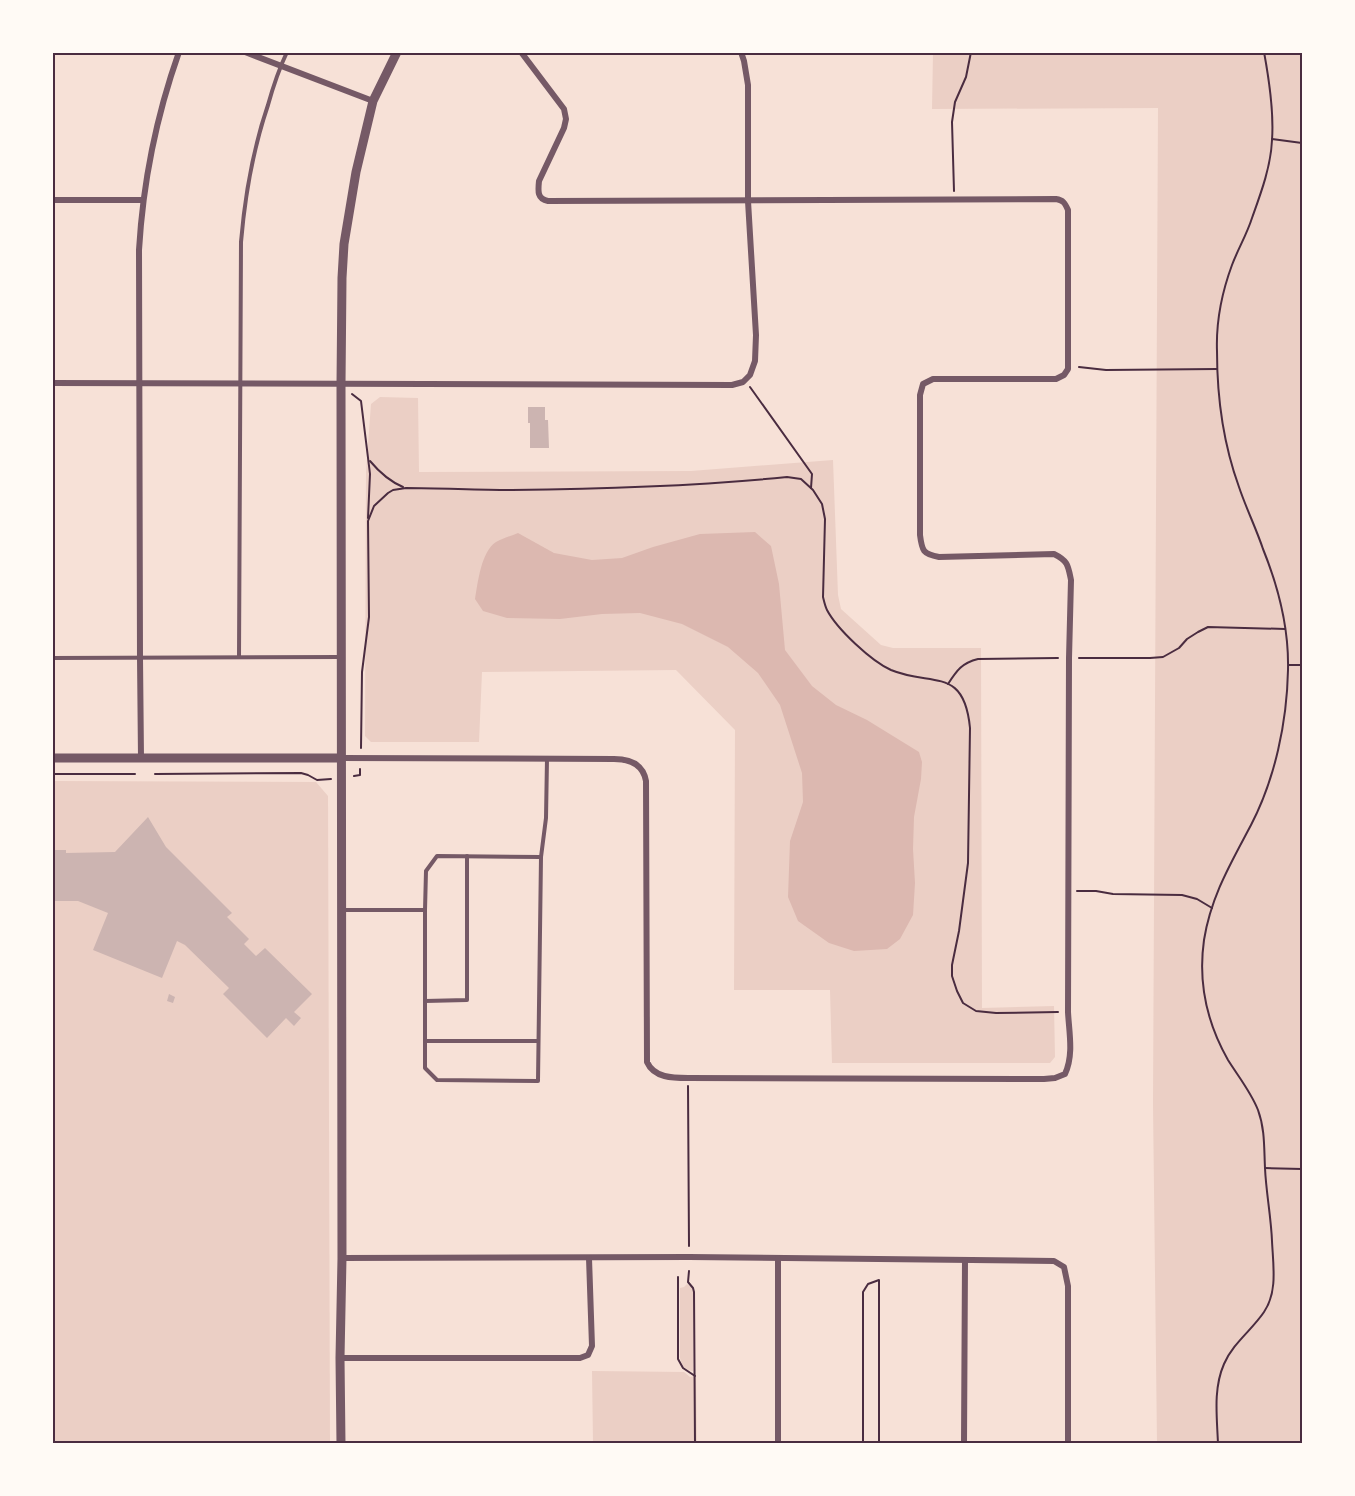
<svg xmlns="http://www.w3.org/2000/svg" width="1355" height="1496" font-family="Lato,sans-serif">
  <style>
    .green { fill: #ebcfc5 }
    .water { fill: #dcb8b0 }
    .building { fill: #ccb4b1 }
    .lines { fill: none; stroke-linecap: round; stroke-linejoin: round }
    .path { stroke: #4a2c40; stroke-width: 2 }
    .service { stroke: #755966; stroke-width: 4 }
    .minor { stroke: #755966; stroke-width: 6 }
    .tertiary { stroke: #755966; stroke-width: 9 }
    .neatline { fill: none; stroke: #4a2c40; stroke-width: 2 }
  </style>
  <rect width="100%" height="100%" fill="#f7e1d7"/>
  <g class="green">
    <path d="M933 53H1302V1443H1157L1153 1104 1158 108 932 109Z"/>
    <path d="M380 397 418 398 419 472 691 471 833 460 838 595 841 609 881 645 893 648H981L982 1008 1054 1006 1055 1057 1050 1063H832L830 990H734L735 730 676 670 482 672 479 742H371L365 736 366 472 371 404Z"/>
    <path d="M53 781 316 782 328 796 330 1443 53 1444Z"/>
    <path d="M687 1284 691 1287 693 1292V1371C685 1370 682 1366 680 1358V1288L684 1287Z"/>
    <path d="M592 1371 684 1372 690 1377 696 1376 697 1443H593Z"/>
  </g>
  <path class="water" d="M755 532 771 546 779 584 785 650 812 686 836 705 867 720 919 752 922 762 921 779 914 817 913 849 915 883 913 915 900 939 887 949 854 951 829 943 798 921 788 897 790 841 803 802 802 773 780 705 758 673 728 647 682 624 640 613 602 614 560 619 507 618 483 611 475 599C478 582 481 552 496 542 503 538 511 536 518 533L554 553 592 560 622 558 653 547 700 534Z"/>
  <g class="building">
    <path d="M528 407H545V420H548L549 448H530V423H528Z"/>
    <path d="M148 817 166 847 232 913 227 917 249 939 244 944 256 956 265 948 312 994 294 1012 301 1018 294 1026 286 1018 267 1038 223 994 229 988 185 945 177 941 162 978 93 950 108 913 78 901H52V850H66V853L115 852Z"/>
    <path d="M169 994 175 997 173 1003 167 1001Z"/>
  </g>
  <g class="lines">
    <g class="path">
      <path d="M1272 139 1302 143"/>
      <path d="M954 191 952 122 955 102 966 77 971 52"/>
      <path d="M1079 367 1106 370 1217 369"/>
      <path d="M750 387 812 474 811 488"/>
      <path d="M352 394 361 401 370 474 368 518"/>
      <path d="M370 461C380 473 389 481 403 487"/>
      <path d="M1079 658H1150L1163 657 1179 648 1187 639 1198 632 1208 627 1285 629"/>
      <path d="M1289 665H1302"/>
      <path d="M948 684C957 670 962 663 978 659L1058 658"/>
      <path d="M361 748 362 672 369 617 368 521 374 506 388 493 393 490 406 488C441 488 476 490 512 490 604 489 696 486 787 477L801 479 813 490 822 504 825 519 823 597C824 601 825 606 827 610 837 629 871 661 891 670 932 687 964 666 970 728L968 863 959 931 952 965V976L957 991 963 1003 976 1011 996 1013 1058 1012"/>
      <path d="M52 774H135"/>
      <path d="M155 774 301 773 308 775 317 780 331 779"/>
      <path d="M354 776 360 775V769"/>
      <path d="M1077 891H1096L1113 894 1182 895 1197 899 1212 908"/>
      <path d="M688 1086 689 1246"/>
      <path d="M1265 1168 1302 1169"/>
      <path d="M689 1271 688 1282 693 1288 694 1292 695 1444"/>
      <path d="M678 1277V1359L683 1368 695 1376"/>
      <path d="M863 1444V1292L868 1284 879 1280V1444"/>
      <path d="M1218 1444C1217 1417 1213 1389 1224 1364 1233 1343 1252 1330 1264 1312 1278 1292 1273 1264 1272 1241 1271 1216 1266 1192 1265 1168 1264 1148 1265 1129 1258 1110 1251 1092 1238 1076 1228 1060 1207 1023 1198 982 1204 940 1211 896 1231 863 1251 825 1275 779 1287 722 1288 670 1289 629 1278 586 1263 549 1256 528 1246 508 1239 487 1223 443 1217 397 1217 351 1216 322 1222 292 1232 265 1238 249 1247 234 1252 218 1261 193 1271 166 1272 140 1274 113 1269 79 1264 52"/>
    </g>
    <g class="service">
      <path d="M239 657 241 242C245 195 253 149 268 105 273 87 279 69 287 52"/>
      <path d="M52 658 341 657"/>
      <path d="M343 910H425V1068L437 1080 538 1081 541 857 546 818 547 759"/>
      <path d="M425 910 426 871 437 856 541 857"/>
      <path d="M425 1001 467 1000V856"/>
      <path d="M425 1041H538"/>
    </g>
    <g class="minor">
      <path d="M245 52 373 101"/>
      <path d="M52 200H143"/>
      <path d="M52 383 732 385 743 382 750 375 755 361 756 335 748 201V85L744 61 741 52"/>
      <path d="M141 758 140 658 139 250C143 182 156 117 179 52"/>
      <path d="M341 758 614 759C630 759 643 764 646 781L647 1062C654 1078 673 1078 688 1078L1044 1079 1055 1078 1065 1074C1074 1055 1069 1032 1068 1012L1069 658 1071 580C1068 565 1068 561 1054 554L939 557C923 554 922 551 920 535V395L923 384 933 379H1056L1064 375 1068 369V210C1065 203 1063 200 1056 199L548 201C537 199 538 191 539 181L564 128 566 119 564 109 521 52"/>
      <path d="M342 1258 689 1257 1054 1261 1064 1267 1068 1286V1444"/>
      <path d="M778 1258V1444"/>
      <path d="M340 1358H580L588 1355 592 1346 589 1258"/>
      <path d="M964 1444 965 1260"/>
    </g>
    <g class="tertiary">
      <path d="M52 758H341"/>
      <path d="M341 1444 340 1358 342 1258 341 384 342 278 344 244 356 172 373 101 397 52"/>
    </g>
  </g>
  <rect width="1355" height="1496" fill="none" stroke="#fffaf5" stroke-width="108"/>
  <rect x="54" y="54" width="1247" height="1388" class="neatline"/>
</svg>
